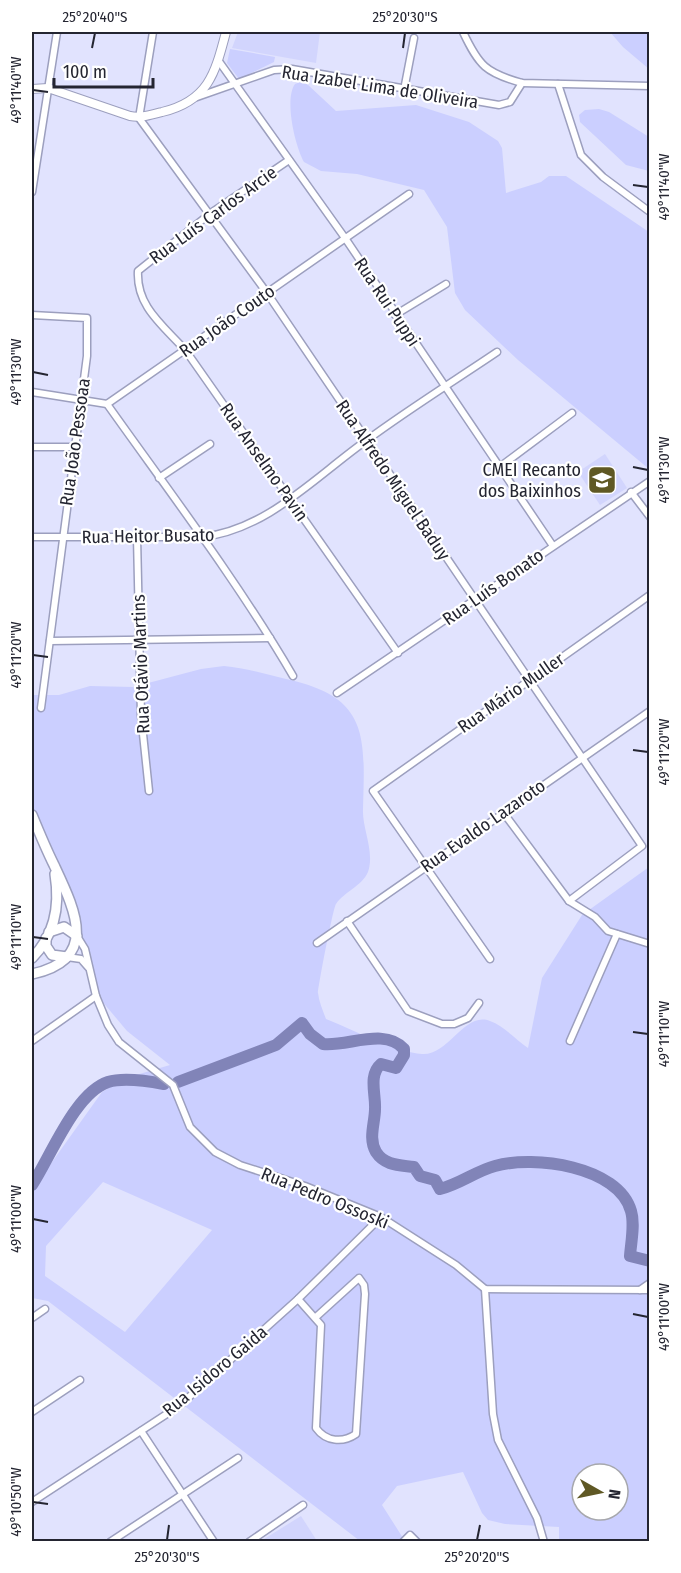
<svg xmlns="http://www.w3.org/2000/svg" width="681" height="1573" font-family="'Fira Sans Condensed',sans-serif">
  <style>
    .built { fill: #d2d5fd }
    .green { fill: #cbcfff; fill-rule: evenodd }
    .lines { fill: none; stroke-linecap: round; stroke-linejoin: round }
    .river { stroke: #8184b8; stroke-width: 12 }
    .minor-casing { stroke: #9c9fbe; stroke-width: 9 }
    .tertiary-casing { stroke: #9c9fbe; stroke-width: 10 }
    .secondary-casing { stroke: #9c9fbe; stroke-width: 12 }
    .minor { stroke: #fff; stroke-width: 6 }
    .tertiary { stroke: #fff; stroke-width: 8 }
    .secondary { stroke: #fff; stroke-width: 9 }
    .ticks { fill: none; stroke: #242531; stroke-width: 2 }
    .labels { text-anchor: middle; stroke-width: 4.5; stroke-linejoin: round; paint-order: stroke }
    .street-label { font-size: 18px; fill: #242531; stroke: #fff }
    .poi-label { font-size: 18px; fill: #242531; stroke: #fff; text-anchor: end }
    .neatline { fill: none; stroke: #242531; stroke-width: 2 }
    .ticks-label { font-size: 15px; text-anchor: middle; fill: #242531 }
  </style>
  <rect width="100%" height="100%" fill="#e1e3fe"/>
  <g class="built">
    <path d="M238 32H320L316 63 232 48Z"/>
    <path d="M605 454 627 488 600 505 578 472Z"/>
    <path d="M301 1516 317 1541H261Z"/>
  </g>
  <g class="green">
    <path d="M610 32H649V69L623 47Z"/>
    <path d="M230 49 275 57 274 62 239 79 227 63Z"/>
    <path d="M300 82 307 84 336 111 416 105 469 122 498 141 502 148 506 193 541 182 549 176H566L649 232V469L518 360 465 310 455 293 447 227 424 190 357 174 321 171 304 162C295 146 284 99 295 84Z"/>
    <path d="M599 109 609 112 649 137V171L626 165 580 122 579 115 585 110Z"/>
    <path d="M224 666C245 668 266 674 286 679 369 697 365 735 363 809 362 829 375 851 368 872 362 886 344 892 336 904 333 908 318 987 318 993 319 1002 323 1011 326 1019 351 1029 398 1053 422 1054 449 1056 464 1011 490 1021 504 1026 515 1039 528 1048L542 978 582 915 649 867V1541H559V1527L505 1524 488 1520 482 1513 463 1472 397 1486 382 1505 403 1538 410 1541H360L48 1301 32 1298V1190L102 1092 126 1078 170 1065 127 1031 101 1000 95 988 82 940 64 892 54 852 40 834 32 832V695H59L90 686 133 687 201 669ZM103 1182 212 1230 125 1332 45 1276 46 1246ZM582 1474H618V1510H582Z"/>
  </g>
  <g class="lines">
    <g class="river">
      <path d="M178 1082 276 1045 302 1023 310 1034 323 1044C347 1047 385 1027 404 1049V1055L396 1068 381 1064C368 1075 376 1095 375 1109 375 1123 368 1138 376 1152 385 1166 400 1165 414 1167L420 1176 435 1180 440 1189C460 1184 476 1171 495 1166 534 1155 618 1166 631 1211 635 1224 631 1242 630 1256L650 1261"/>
      <path d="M32 1185C51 1156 75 1093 108 1082 124 1077 148 1081 164 1084"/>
    </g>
    <g class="minor-casing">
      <g id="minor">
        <path d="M153 32 139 118 267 293 642 846 569 901"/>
        <path d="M463 32C479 66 486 73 522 83L650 86"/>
        <path d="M218 60 345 238 553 546"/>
        <path d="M558 84 581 155 603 177 650 212"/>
        <path d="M404 90 414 38"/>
        <path d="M197 97 274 70 292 69 499 105 510 102 522 83"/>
        <path d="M289 160 211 213 138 271C136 307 164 326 186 351L398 653"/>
        <path d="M32 192 57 32"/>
        <path d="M32 315 87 318V356L41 708"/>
        <path d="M395 315 446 284"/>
        <path d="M32 392 107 404 409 194"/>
        <path d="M107 404C171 494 238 582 293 676"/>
        <path d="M32 447H75"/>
        <path d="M501 466 572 413"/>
        <path d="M159 478 210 444"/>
        <path d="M631 492 650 517"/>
        <path d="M32 537H202C267 530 316 476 367 440 409 409 454 381 497 352"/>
        <path d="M137 537 141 715 149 791"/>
        <path d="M50 641 270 638"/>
        <path d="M337 693 650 481"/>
        <path d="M503 812 569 901 595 917 608 931 650 944"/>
        <path d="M347 921 408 1011 442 1024H454L468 1018 479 1003"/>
        <path d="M77 936 85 949 96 996 108 1025 119 1042 173 1085 190 1127 215 1152 240 1165 305 1186 381 1217 456 1265 485 1289 650 1290"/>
        <path d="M317 943 650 711"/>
        <path d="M67 957 81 959 88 967"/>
        <path d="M490 959 373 791 650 595"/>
        <path d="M32 1041 96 996"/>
        <path d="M570 1041 617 934"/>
        <path d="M485 1289 493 1414 498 1440 537 1518 544 1542"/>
        <path d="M640 1290 650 1283"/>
        <path d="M298 1299 321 1325 316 1428C326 1442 343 1443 356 1434L365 1294 364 1285 359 1278 316 1317"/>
        <path d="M32 1318 45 1309"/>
        <path d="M32 1412 80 1380"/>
        <path d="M141 1431 214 1542"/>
        <path d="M32 1502 179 1406 298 1299 381 1217"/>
        <path d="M110 1542 238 1458"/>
        <path d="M249 1542 303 1505"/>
        <path d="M403 1542 410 1535 417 1542"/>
      </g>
    </g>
    <g class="tertiary-casing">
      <path id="tertiary" d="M32 89 48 88 130 116C141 118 151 115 162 112 208 101 215 74 226 32"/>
    </g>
    <g class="secondary-casing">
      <g id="secondary">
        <path d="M32 815C39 832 46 849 54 865 75 910 100 959 32 974"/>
        <path d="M49 932 64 927 77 936"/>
        <path d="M46 938V946L52 955 67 957"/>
        <path d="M32 958C55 935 60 905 55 874"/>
      </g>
    </g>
    <use href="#minor" class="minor"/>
    <use href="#tertiary" class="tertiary"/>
    <use href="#secondary" class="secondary"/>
  </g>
  <path class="ticks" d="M92 48 95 33M403 48 405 33M33 90 48 92M633 185 648 187M33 372 48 375M633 467 648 470M33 655 48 657M633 750 648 752M33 937 48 939M633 1032 648 1034M33 1219 48 1222M633 1314 648 1317M33 1502 48 1504M167 1540 169 1525M477 1540 480 1525"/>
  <defs>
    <g id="school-square" transform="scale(1.5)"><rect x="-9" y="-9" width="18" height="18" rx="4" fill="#5f5824" stroke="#fff"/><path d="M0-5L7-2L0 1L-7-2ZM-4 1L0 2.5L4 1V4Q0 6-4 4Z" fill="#fff"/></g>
  </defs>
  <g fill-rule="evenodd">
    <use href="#school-square" x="602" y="480"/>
  </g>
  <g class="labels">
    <g class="street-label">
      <text transform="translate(380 87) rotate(9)" y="6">Rua Izabel Lima de Oliveira</text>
      <text transform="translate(213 215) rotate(-36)" y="6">Rua Luís Carlos Arcie</text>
      <text transform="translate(387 302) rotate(56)" y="6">Rua Rui Puppi</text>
      <text transform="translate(227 321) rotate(-35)" y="6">Rua João Couto</text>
      <text transform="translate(75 442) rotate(-82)" y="6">Rua João Pessoaa</text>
      <text transform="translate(264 462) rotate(55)" y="6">Rua Anselmo Pavin</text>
      <text transform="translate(393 480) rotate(56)" y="6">Rua Alfredo Miguel Baduy</text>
      <text transform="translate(148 536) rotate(-1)" y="6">Rua Heitor Busato</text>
      <text transform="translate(493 587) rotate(-35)" y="6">Rua Luís Bonato</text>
      <text transform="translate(141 664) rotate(-92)" y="6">Rua Otávio Martins</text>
      <text transform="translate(511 693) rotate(-35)" y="6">Rua Mário Muller</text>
      <text transform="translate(483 826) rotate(-35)" y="6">Rua Evaldo Lazaroto</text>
      <text transform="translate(325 1198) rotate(22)" y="6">Rua Pedro Ossoski</text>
      <text transform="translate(215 1371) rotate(-40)" y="6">Rua Isidoro Gaida</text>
    </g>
    <g class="poi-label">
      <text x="581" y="476">CMEI Recanto<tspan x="581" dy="21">dos Baixinhos</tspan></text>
    </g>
  </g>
  <rect width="681" height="1573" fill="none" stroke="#ffffff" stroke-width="66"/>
  <g transform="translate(600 1492) rotate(99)"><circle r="28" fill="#ffffff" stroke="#a7a8ad" stroke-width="1.5"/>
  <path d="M0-4.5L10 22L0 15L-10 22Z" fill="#5f5824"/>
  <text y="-9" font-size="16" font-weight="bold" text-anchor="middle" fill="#242531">N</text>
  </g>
  <path d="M54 78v9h99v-9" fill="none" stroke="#242531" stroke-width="3"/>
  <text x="63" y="78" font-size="18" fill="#242531" stroke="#ffffff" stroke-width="4.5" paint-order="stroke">100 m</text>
  <rect x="33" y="33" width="615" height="1507" class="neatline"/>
  <g class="ticks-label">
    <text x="95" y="22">25°20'40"S</text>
    <text x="405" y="22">25°20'30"S</text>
    <text transform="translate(16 90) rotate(-90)" y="5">49°11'40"W</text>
    <text transform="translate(664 187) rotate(-90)" y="5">49°11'40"W</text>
    <text transform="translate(16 372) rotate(-90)" y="5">49°11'30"W</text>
    <text transform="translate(664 470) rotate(-90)" y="5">49°11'30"W</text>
    <text transform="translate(16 655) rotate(-90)" y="5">49°11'20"W</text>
    <text transform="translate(664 752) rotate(-90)" y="5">49°11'20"W</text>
    <text transform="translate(16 937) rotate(-90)" y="5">49°11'10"W</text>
    <text transform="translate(664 1034) rotate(-90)" y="5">49°11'10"W</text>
    <text transform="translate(16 1219) rotate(-90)" y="5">49°11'00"W</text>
    <text transform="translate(664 1317) rotate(-90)" y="5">49°11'00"W</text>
    <text transform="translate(16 1502) rotate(-90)" y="5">49°10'50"W</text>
    <text x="167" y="1562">25°20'30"S</text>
    <text x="477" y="1562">25°20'20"S</text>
  </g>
</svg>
